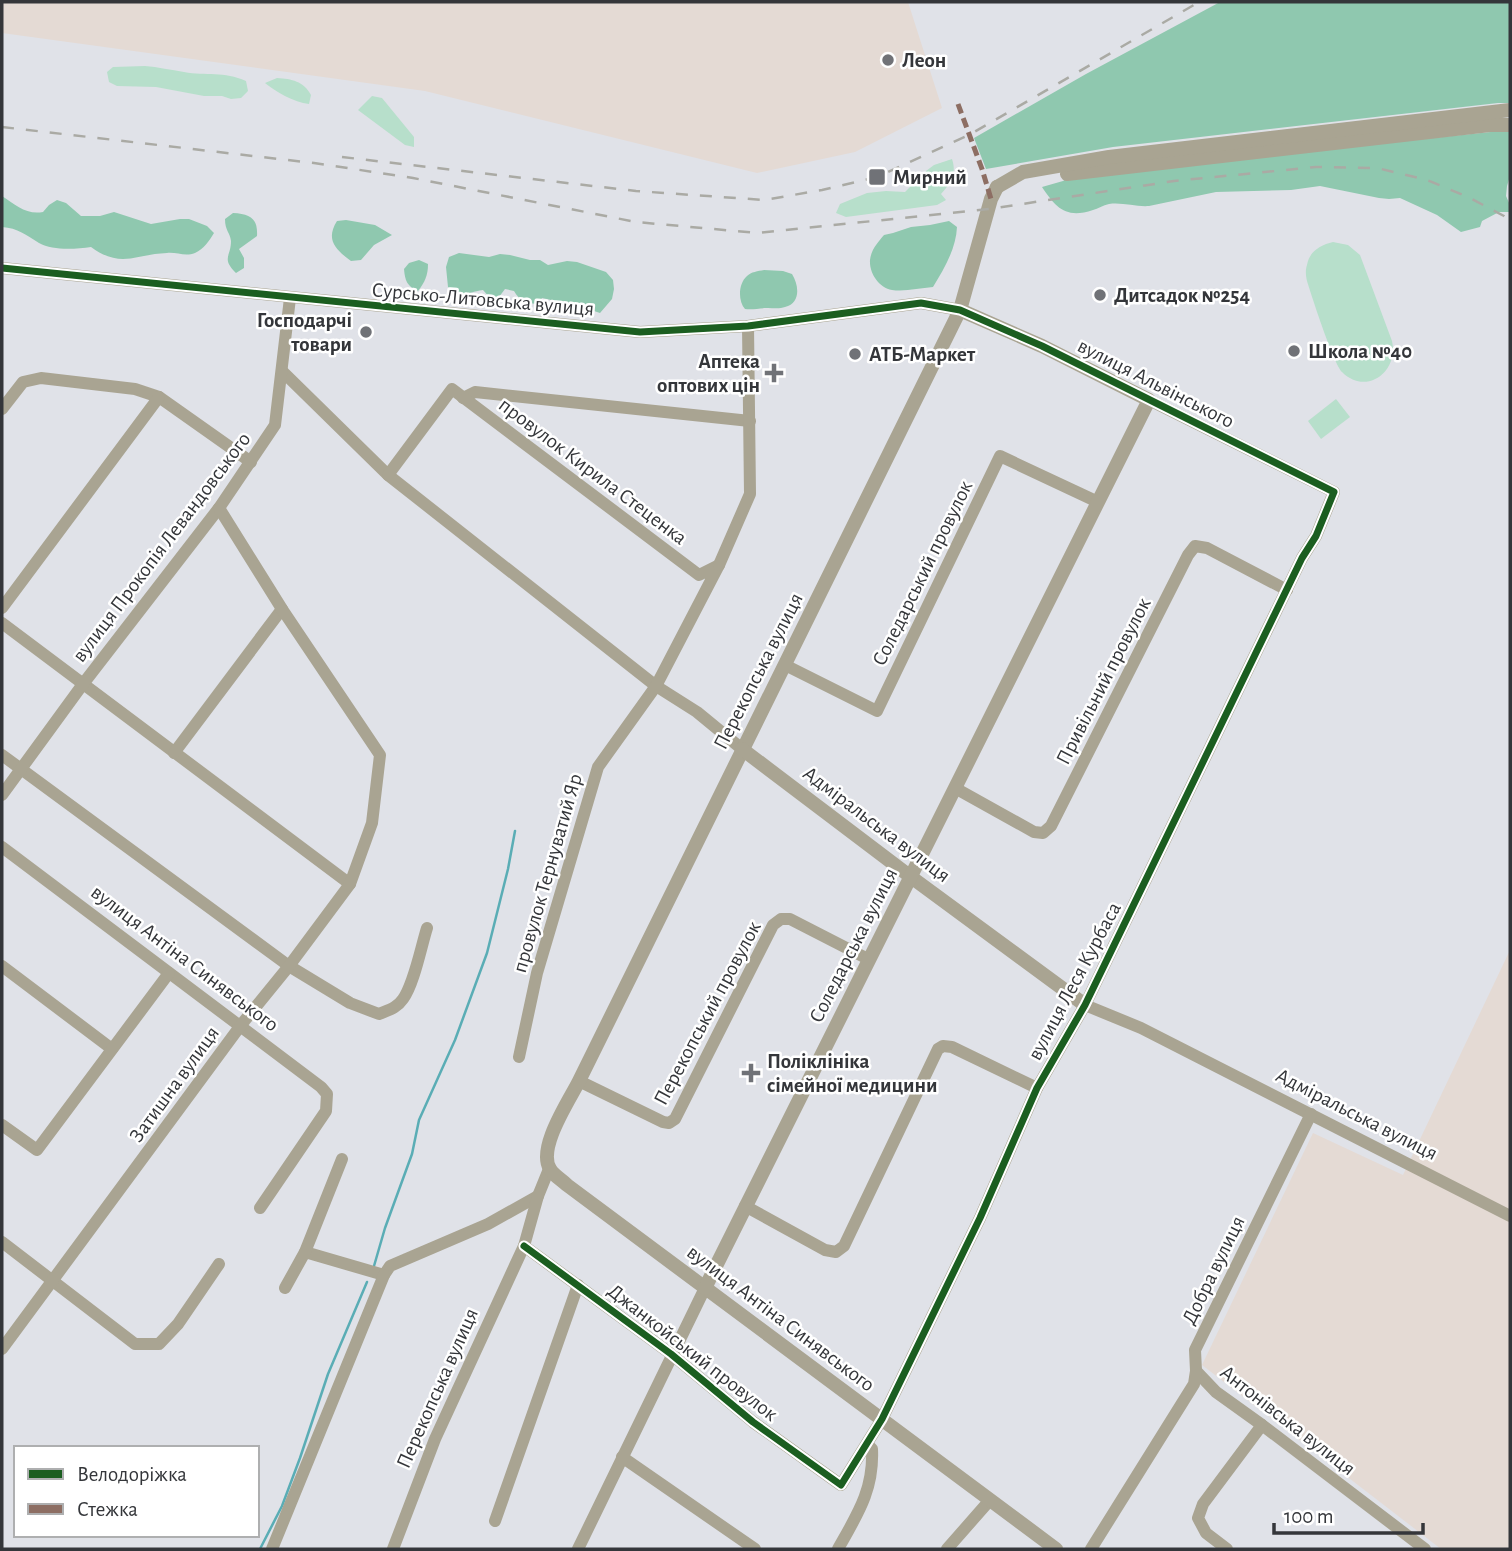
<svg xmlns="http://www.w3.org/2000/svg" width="1512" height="1551" font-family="'Alegreya Sans',sans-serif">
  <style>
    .industrial { fill: #e4dad4 }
    .green { fill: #b7dfcb }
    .forest { fill: #8fc8af }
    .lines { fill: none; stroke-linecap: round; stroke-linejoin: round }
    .stream { stroke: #5aadb5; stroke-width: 2.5 }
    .minor { stroke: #a9a492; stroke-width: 12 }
    .tertiary { stroke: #a9a492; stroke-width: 14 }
    .rail { stroke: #aaaaa4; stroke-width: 2.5; stroke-dasharray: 12 12; stroke-linecap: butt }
    .quiet { stroke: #8d6e63; stroke-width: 5; stroke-dasharray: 10 5; stroke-linecap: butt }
    .cycleway-casing { stroke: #fff; stroke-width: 11 }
    .cycleway { stroke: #1b5e20; stroke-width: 7 }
    .poi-dot { fill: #707277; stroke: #fff; stroke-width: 2.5 }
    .labels { text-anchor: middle; stroke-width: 5; stroke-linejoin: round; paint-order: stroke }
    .poi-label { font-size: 21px; font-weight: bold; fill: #34363a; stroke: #fff; text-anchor: start }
    .street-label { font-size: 21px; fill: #34363a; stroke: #fff }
  </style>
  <rect width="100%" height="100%" fill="#e0e2e8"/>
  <g class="industrial">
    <path d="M2 2H908L942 108 855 152 757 173 425 91 2 33Z"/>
    <path d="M1510 950V1549H1441L1202 1365 1313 1133 1403 1175Z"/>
  </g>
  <g class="green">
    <path d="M145 66C158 67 171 70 184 72 206 76 224 71 246 81L248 91 241 98 231 99 222 96H204L156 87 117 86 109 82 107 72 113 67Z"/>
    <path d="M277 78C292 79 303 81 311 95L309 104C293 102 278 93 265 83Z"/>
    <path d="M372 96 382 98 414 137V147L405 145 358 110Z"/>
    <path d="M952 159C957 174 951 183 941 194L946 200 937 205 846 217 836 213 840 204 867 193 886 191 905 192 926 171 934 165Z"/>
    <path d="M1333 242 1348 245 1360 255 1392 341C1399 372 1366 396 1342 372 1333 362 1312 297 1307 281 1306 276 1305 271 1307 265 1309 252 1320 245 1333 242Z"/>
    <path d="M1336 399 1350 417 1321 439 1308 421Z"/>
  </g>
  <g class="forest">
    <path d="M1220 2H1510V103H1498L1113 147 986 169 974 138 1086 74Z"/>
    <path d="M1510 130V176L1507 186 1506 196 1510 205V212H1499L1482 221 1480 227 1461 232 1437 215 1400 198 1389 199 1379 198 1320 186 1291 190 1216 192 1149 206C1136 207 1122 202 1109 204 1103 205 1098 209 1093 210 1066 219 1056 208 1042 187L1063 181 1073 175Z"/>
    <path d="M2 196C16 205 26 215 43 212L49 205 57 200 66 203 81 216H100L114 212 151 224 180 219H189L207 226 214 233C209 241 204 249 195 253 185 257 177 252 167 253 136 254 121 269 91 247 76 249 53 251 39 243 26 235 18 228 2 227Z"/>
    <path d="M233 213C250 214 258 218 257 236L239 249 244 258V268L236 273C221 258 231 257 231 241 230 232 225 231 225 219Z"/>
    <path d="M346 220 375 225 392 235 374 245 361 260 351 261C336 250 325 240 337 221Z"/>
    <path d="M949 221 957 227C956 249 944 269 933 287 919 288 905 292 892 290 879 288 869 273 870 260 871 250 878 242 884 235L893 233 911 227 930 225Z"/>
    <path d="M459 253 489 257 500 254 510 255 530 260H540L548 265 567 261 577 262 606 272 613 280 614 289 612 299 600 313 579 306 559 304 551 300 542 298 537 304C525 303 520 301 514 291L505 289 499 297 490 298 483 290C467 292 463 300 448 287L446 267 449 257Z"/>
    <path d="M419 260 428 264C428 275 425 282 418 291 407 286 405 281 404 269L409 263Z"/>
    <path d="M764 270 783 271 792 274C799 285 801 303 785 307 780 309 773 308 768 308 760 308 753 310 745 309 738 301 738 284 747 276 751 272 758 271 764 270Z"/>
  </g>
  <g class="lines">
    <g class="stream">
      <path d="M374 1266 385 1228 412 1154 419 1120 455 1040 487 953 508 869 515 831"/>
      <path d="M260 1549 282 1506 300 1458 328 1374 367 1282"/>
    </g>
    <g class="minor">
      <path d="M2 268 640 332 748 326 921 303 960 310"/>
      <path d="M282 371 388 475 656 686 697 712 742 749"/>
      <path d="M463 398 475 392 750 421"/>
      <path d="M2 409 23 382 41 378 135 389 159 397 251 462"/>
      <path d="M388 475 452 389 699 575 719 565 656 686 598 767 537 973 519 1057"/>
      <path d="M719 565 750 494 748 326"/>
      <path d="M2 608 159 397"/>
      <path d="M2 623 350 884"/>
      <path d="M785 665 877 711 1000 456 1098 502"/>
      <path d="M174 753 282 609"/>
      <path d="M2 755 289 966 350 1003 379 1014C388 1010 397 1008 403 999 414 984 421 947 427 928"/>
      <path d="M955 788 1034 832 1043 833 1051 826 1188 555 1195 546 1207 548 1287 590"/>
      <path d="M2 795 83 684 219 508 275 425 290 298"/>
      <path d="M2 847 321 1087 327 1094 326 1111 260 1208"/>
      <path d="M2 966 112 1049"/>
      <path d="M1085 1005 1141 1028 1510 1216"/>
      <path d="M579 1081 663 1122 669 1123 675 1119 773 925 781 919H790L868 959"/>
      <path d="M2 1125 37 1150 169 973"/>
      <path d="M745 1206 825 1250 836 1252 844 1246 938 1049 943 1046 952 1047 1037 1088"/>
      <path d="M2 1242 135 1344H159L178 1324 219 1264"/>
      <path d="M524 1246 671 1354 753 1422 841 1485 882 1419 980 1218 1037 1088 1085 1005 1302 558 1316 536 1334 492 1149 400"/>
      <path d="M305 1252 384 1275 390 1266 488 1224 538 1196"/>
      <path d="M285 1288 305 1252 342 1159"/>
      <path d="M2 1349 241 1025 289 966 350 884 372 823 380 755 282 609 219 508"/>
      <path d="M1196 1371 1216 1392 1262 1425 1425 1549"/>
      <path d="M622 1457 755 1549"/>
      <path d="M495 1521 578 1285"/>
      <path d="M272 1549 384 1275"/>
      <path d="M393 1549 435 1439 524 1246 538 1196 549 1169"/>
      <path d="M578 1549 705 1288"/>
      <path d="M838 1549C857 1515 874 1490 872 1449L867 1444"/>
      <path d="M947 1549 990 1500"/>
      <path d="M1091 1549 1194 1384 1196 1371 1195 1350 1311 1114"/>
      <path d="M1227 1549 1206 1533 1198 1518 1203 1504 1262 1425"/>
    </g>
    <g class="tertiary">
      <path d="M1067 174 1490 125H1510"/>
      <path d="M997 187 991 199 960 310 579 1081C569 1101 537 1148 550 1169 553 1175 562 1180 567 1185L1056 1549"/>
      <path d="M997 187 1023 172 1109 157 1510 110"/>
      <path d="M742 749 911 877 1085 1005"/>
      <path d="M705 1288 1149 400 1042 346 960 310"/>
    </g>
    <g class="rail">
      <path d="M2 127 314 163 413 178 636 222 757 233 989 209 1174 181 1316 167 1377 168 1427 180 1468 197 1504 216 1510 221"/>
      <path d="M342 157 636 191 764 200 822 190 877 177 969 135 1199 2"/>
    </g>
    <path class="quiet" d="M958 104 982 169 991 199"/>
    <g class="cycleway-casing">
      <path id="cycleway" d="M2 268 640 332 748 326 921 303 960 310 1042 346 1334 492 1316 536 1302 558 1085 1005 1037 1088 980 1218 882 1419 841 1485 753 1422 671 1354 524 1246"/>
    </g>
    <use href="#cycleway" class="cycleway"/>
  </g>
  <g class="poi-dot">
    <circle cx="888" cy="60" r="7"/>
    <rect x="868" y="168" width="18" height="18" rx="3.5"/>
    <circle cx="1100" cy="295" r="7"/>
    <circle cx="366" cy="332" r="7"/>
    <circle cx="1294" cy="351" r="7"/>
    <circle cx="855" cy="354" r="7"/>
    <path d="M770.5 362.5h7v7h7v7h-7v7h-7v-7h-7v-7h7z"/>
    <path d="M747.5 1062.5h7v7h7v7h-7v7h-7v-7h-7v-7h7z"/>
  </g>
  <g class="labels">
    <g class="poi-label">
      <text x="902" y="67">Леон</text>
      <text x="893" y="184">Мирний</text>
      <text x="1114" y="302">Дитсадок №254</text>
      <text x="352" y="327" text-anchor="end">Господарчі<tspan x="352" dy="24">товари</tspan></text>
      <text x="1308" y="358">Школа №40</text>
      <text x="869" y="361">АТБ-Маркет</text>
      <text x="760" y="368" text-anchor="end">Аптека<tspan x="760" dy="24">оптових цін</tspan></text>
      <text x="767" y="1068">Поліклініка<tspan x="767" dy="24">сімейної медицини</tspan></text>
    </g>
    <g class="street-label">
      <text transform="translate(483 299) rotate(5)" y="7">Сурсько-Литовська вулиця</text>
      <text transform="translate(1156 383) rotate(27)" y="7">вулиця Альвінського</text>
      <text transform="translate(593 471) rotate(37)" y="7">провулок Кирила Стеценка</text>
      <text transform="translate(161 547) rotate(-53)" y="7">вулиця Прокопія Левандовського</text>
      <text transform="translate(922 573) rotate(-64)" y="7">Соледарський провулок</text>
      <text transform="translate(758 671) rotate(-63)" y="7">Перекопська вулиця</text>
      <text transform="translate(1103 681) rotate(-63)" y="7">Привільний провулок</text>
      <text transform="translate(877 824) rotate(37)" y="7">Адміральська вулиця</text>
      <text transform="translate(547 873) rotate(-74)" y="7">провулок Тернуватий Яр</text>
      <text transform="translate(853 945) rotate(-63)" y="7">Соледарська вулиця</text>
      <text transform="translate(185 958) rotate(37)" y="7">вулиця Антіна Синявського</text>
      <text transform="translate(1074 981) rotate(-62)" y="7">вулиця Леся Курбаса</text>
      <text transform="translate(707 1013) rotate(-62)" y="7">Перекопський провулок</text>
      <text transform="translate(174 1084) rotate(-54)" y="7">Затишна вулиця</text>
      <text transform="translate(1357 1114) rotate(27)" y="7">Адміральська вулиця</text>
      <text transform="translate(1213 1270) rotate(-64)" y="7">Добра вулиця</text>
      <text transform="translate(781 1318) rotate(37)" y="7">вулиця Антіна Синявського</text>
      <text transform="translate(693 1352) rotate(38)" y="7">Джанкойський провулок</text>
      <text transform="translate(437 1388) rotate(-66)" y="7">Перекопська вулиця</text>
      <text transform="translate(1288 1420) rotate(38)" y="7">Антонівська вулиця</text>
    </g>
  </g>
  <rect width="1512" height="1551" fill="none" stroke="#34363a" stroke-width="7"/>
  <rect x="14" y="1446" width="245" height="91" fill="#ffffff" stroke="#aeafb0" stroke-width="2"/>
  <rect x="28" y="1469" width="35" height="10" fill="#1b5e20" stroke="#aeafb0" stroke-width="2"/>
  <text x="77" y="1481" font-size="21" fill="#34363a">Велодоріжка</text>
  <rect x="28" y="1504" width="35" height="10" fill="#8d6e63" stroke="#aeafb0" stroke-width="2"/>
  <text x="77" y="1516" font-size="21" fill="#34363a">Стежка</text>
  <path d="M1274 1523v10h149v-10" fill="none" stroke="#34363a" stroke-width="3.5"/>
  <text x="1284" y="1523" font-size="21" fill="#34363a" stroke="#ffffff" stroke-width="5" paint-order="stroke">100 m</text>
</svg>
